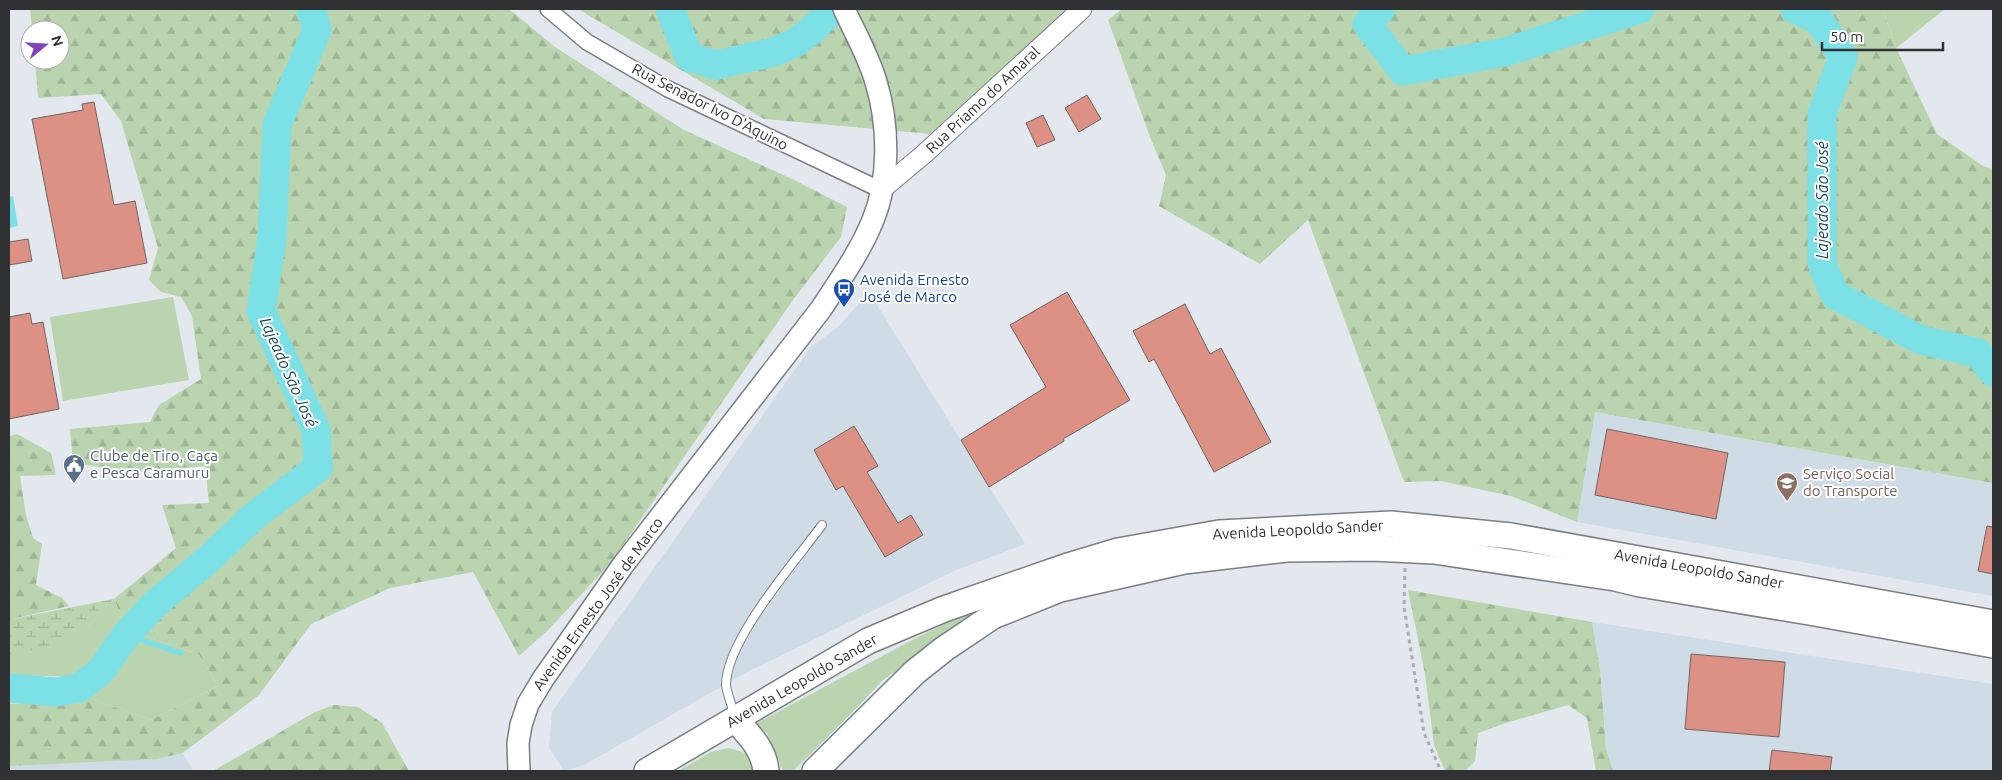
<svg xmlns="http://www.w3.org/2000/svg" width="2002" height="780" font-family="Ubuntu,sans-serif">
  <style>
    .built { fill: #cfdce5 }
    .green { fill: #b9d4ae }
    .forest { fill: url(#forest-firs) }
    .wetland { fill: url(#wetland-marsh) }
    .water { fill: #7ce0e7 }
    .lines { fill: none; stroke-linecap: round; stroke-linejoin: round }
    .stream { stroke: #7ce0e7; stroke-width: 5 }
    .river { stroke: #7ce0e7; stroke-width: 29 }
    .building { fill: #dd9185; stroke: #6d6664 }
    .service-casing { stroke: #7a7f84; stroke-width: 10 }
    .minor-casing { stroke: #7a7f84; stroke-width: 18 }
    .tertiary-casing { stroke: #7a7f84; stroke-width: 21 }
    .secondary-casing { stroke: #7a7f84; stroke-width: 24 }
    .trunk-casing { stroke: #7a7f84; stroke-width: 28 }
    .path { stroke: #a9adb2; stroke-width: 3; stroke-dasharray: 4 4; stroke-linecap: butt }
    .service { stroke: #fff; stroke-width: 8 }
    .minor { stroke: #fff; stroke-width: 15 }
    .tertiary { stroke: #fff; stroke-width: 19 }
    .secondary { stroke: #fff; stroke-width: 21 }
    .trunk { stroke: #fff; stroke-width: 25 }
    .labels { text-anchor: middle; stroke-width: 4; stroke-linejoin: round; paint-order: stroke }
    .street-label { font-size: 15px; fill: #2f3133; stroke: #fff }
    .transit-label { font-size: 15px; fill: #164399; stroke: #fff; text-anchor: start }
    .service-label { font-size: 15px; fill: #4e5e75; stroke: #fff; text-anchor: start }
    .education-label { font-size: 15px; fill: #785e54; stroke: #fff; text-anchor: start }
    .water-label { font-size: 16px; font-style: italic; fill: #184649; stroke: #fff }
  </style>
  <defs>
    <pattern id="forest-firs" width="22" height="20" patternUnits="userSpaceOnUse" patternTransform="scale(1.25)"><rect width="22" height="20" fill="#b9d4ae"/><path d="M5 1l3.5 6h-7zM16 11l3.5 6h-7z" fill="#9fb696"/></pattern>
    <pattern id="wetland-marsh" width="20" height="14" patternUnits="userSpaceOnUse" patternTransform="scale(1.25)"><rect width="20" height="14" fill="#b9d4ae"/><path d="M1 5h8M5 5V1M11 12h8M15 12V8" fill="none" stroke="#9fb696"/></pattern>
  </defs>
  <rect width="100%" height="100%" fill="#e2e8ee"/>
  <g class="built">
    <path d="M869 292 1025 544 954 571 745 673 584 765 564 771 549 748 552 712 811 347 838 327Z"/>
    <path d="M1595 412 1993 483V596L1577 522Z"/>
    <path d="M1592 622 1993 684V771H1613L1606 749 1600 669Z"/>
    <path d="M183 753 193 771H9V766L30 764 157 759Z"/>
  </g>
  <g class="green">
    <path d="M1883 9H1945L1896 48Z"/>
    <path d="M173 297 189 380 63 401 50 317Z"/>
    <path d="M114 599 125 624 76 677 9 675V655L88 626Z"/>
    <path d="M984 605 988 606 883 680 852 713 793 771H783L767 733 755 724 916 638Z"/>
    <path d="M144 635 199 655 218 686 151 720 86 697 120 664Z"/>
    <path d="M728 748C746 752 750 753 753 771H678L711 752Z"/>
  </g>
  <g class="forest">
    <path d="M30 9H509L555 47 684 130 790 178 847 207 841 237 793 300 609 565 547 631 519 656 473 572 390 588 311 624 259 695 183 753 157 759 9 766V704L86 697 151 720 218 686 199 655 144 635 125 624 114 599 176 548 162 505 209 503 205 466 135 472 73 463 70 429 150 422 159 405 201 379 192 316 181 297 161 292 149 280 158 248 121 121 101 94 38 98 35 60H60V30H32Z"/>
    <path d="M578 9H1070L931 134 764 119Z"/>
    <path d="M1122 9H1883L1896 48 1937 134 1983 166 1993 169V483L1595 412 1577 522 1511 496 1441 481 1404 482 1308 220 1260 264 1159 206 1166 175 1150 137 1108 20Z"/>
    <path d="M17 434 51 453 56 475 20 476 26 515 33 538 42 544 36 585 62 598 69 606 12 619 9 617V436Z"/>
    <path d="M1408 590 1592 622 1600 669 1606 749 1613 771H1596L1587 718 1568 705 1506 723 1478 733 1475 761 1465 771H1445L1434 745 1425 674Z"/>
    <path d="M334 705 358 707 382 723 409 771H213L315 712Z"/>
  </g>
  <path class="wetland" d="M114 599 88 626 57 645 9 655V617L12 619Z"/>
  <path class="water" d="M13 196 18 226 9 228V197Z"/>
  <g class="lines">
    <path class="stream" d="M126 635 181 653"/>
    <g class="river">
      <path d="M670 9 689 57 716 65 774 52 795 43 812 30 833 9"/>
      <path d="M1381 9 1367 24 1403 71 1505 52 1640 9"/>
      <path d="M1795 9 1819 20 1843 57 1822 114V264L1835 295 1921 340 1978 353 1993 372"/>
      <path d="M9 688 56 692 79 688 101 671 126 635 155 604 210 558 254 516 318 468 316 430 261 311 272 238 277 125 317 30 311 9"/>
    </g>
  </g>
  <g class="building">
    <path d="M1087 95 1101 119 1079 132 1065 108Z"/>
    <path d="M94 102 114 205 135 201 147 263 63 279 32 119 83 110 82 104Z"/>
    <path d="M1043 115 1055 140 1037 147 1026 123Z"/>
    <path d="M28 239 32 261 9 265V242Z"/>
    <path d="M1067 292 1130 400 1063 439 1064 441 989 487 961 440 1046 387 1010 325Z"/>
    <path d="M1185 304 1210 354 1221 348 1271 442 1214 472 1154 359 1149 362 1133 331Z"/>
    <path d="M30 313 32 324 43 322 59 409 9 419V317Z"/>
    <path d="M854 426 878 466 867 472 898 523 911 515 923 535 885 557 843 486 836 490 814 450Z"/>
    <path d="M1607 429 1728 453 1716 519 1595 495Z"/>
    <path d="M1987 526 1993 527V574L1978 571Z"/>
    <path d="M1691 654 1785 662 1779 737 1685 729Z"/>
    <path d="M1772 750 1832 757 1830 771H1769Z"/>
  </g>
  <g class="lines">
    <g class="service-casing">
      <path id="service" d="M734 714C732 705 727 694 726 685 726 640 795 562 822 525"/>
    </g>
    <g class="minor-casing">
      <path id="minor" d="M548 9 587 42 668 89 881 190"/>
    </g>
    <g class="tertiary-casing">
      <path id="tertiary" d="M881 190 923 155 1082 9"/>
    </g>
    <g class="secondary-casing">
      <path id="secondary" d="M519 771 518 743 521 725 528 704 543 679 623 565 821 309C840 280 860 252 873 220 890 178 889 125 876 82 869 57 855 33 844 9"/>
    </g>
    <g class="trunk-casing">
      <g id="trunk">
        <path d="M735 719C749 735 764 749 766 771"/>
        <path d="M647 771 868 641 944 609 1065 567 1118 551 1219 533 1391 524 1511 536 1993 623"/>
        <path d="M815 771 915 672 944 649 993 616 1060 589 1184 561 1287 549 1373 548 1434 551 1615 578 1640 584 1809 612 1993 645"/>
      </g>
    </g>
    <path class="path" d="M1405 568 1404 607 1424 733 1441 771"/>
    <use href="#service" class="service"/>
    <use href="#minor" class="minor"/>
    <use href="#tertiary" class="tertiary"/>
    <use href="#secondary" class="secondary"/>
    <use href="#trunk" class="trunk"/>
  </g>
  <defs>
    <g id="bus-pin" transform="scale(1.125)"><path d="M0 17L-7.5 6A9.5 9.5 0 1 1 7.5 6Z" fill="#1a4fb4" stroke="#fff"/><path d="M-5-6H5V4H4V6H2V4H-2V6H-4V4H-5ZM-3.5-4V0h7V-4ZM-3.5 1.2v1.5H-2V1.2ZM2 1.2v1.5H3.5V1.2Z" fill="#fff"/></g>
    <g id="civic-pin" transform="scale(1.125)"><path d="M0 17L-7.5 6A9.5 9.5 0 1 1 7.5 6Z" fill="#5c6f8a" stroke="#fff"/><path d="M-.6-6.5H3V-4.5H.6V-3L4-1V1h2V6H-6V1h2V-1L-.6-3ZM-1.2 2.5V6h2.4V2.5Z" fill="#fff"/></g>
    <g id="university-pin" transform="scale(1.125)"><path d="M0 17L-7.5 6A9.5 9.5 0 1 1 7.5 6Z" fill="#8d6e63" stroke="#fff"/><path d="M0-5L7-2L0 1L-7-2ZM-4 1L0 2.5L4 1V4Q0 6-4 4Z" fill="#fff"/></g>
  </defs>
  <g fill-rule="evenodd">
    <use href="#bus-pin" x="844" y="289"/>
    <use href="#civic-pin" x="74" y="465"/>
    <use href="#university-pin" x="1787" y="483"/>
  </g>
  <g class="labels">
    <g class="street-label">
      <text transform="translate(983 100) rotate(-43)" y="5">Rua Priamo do Amaral</text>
      <text transform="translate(710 107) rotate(27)" y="5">Rua Senador Ivo D'Aquino</text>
      <text transform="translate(1298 530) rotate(-3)" y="5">Avenida Leopoldo Sander</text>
      <text transform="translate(1699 569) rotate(10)" y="5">Avenida Leopoldo Sander</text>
      <text transform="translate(598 604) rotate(-54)" y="5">Avenida Ernesto José de Marco</text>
      <text transform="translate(802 681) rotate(-30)" y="5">Avenida Leopoldo Sander</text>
    </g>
    <g class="transit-label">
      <text x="860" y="285">Avenida Ernesto<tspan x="860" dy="17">José de Marco</tspan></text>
    </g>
    <g class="service-label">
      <text x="90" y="461">Clube de Tiro, Caça<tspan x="90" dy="17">e Pesca Caramuru</tspan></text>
    </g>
    <g class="education-label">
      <text x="1803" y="479">Serviço Social<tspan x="1803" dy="17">do Transporte</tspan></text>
    </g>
    <g class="water-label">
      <text transform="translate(1822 200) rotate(-90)" y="6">Lajeado São José</text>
      <text transform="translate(289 372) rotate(66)" y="6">Lajeado São José</text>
    </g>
  </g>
  <rect width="2002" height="780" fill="none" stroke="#2f3133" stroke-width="20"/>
  <g transform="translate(45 45) rotate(72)"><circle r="24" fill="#ffffff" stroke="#acadad"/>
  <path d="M0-4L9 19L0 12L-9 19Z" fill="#8045bb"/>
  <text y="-8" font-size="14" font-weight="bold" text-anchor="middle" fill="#2f3133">N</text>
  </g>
  <path d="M1822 42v8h121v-8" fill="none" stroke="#2f3133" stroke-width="2.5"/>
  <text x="1830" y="42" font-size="15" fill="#2f3133" stroke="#ffffff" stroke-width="4" paint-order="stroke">50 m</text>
</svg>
